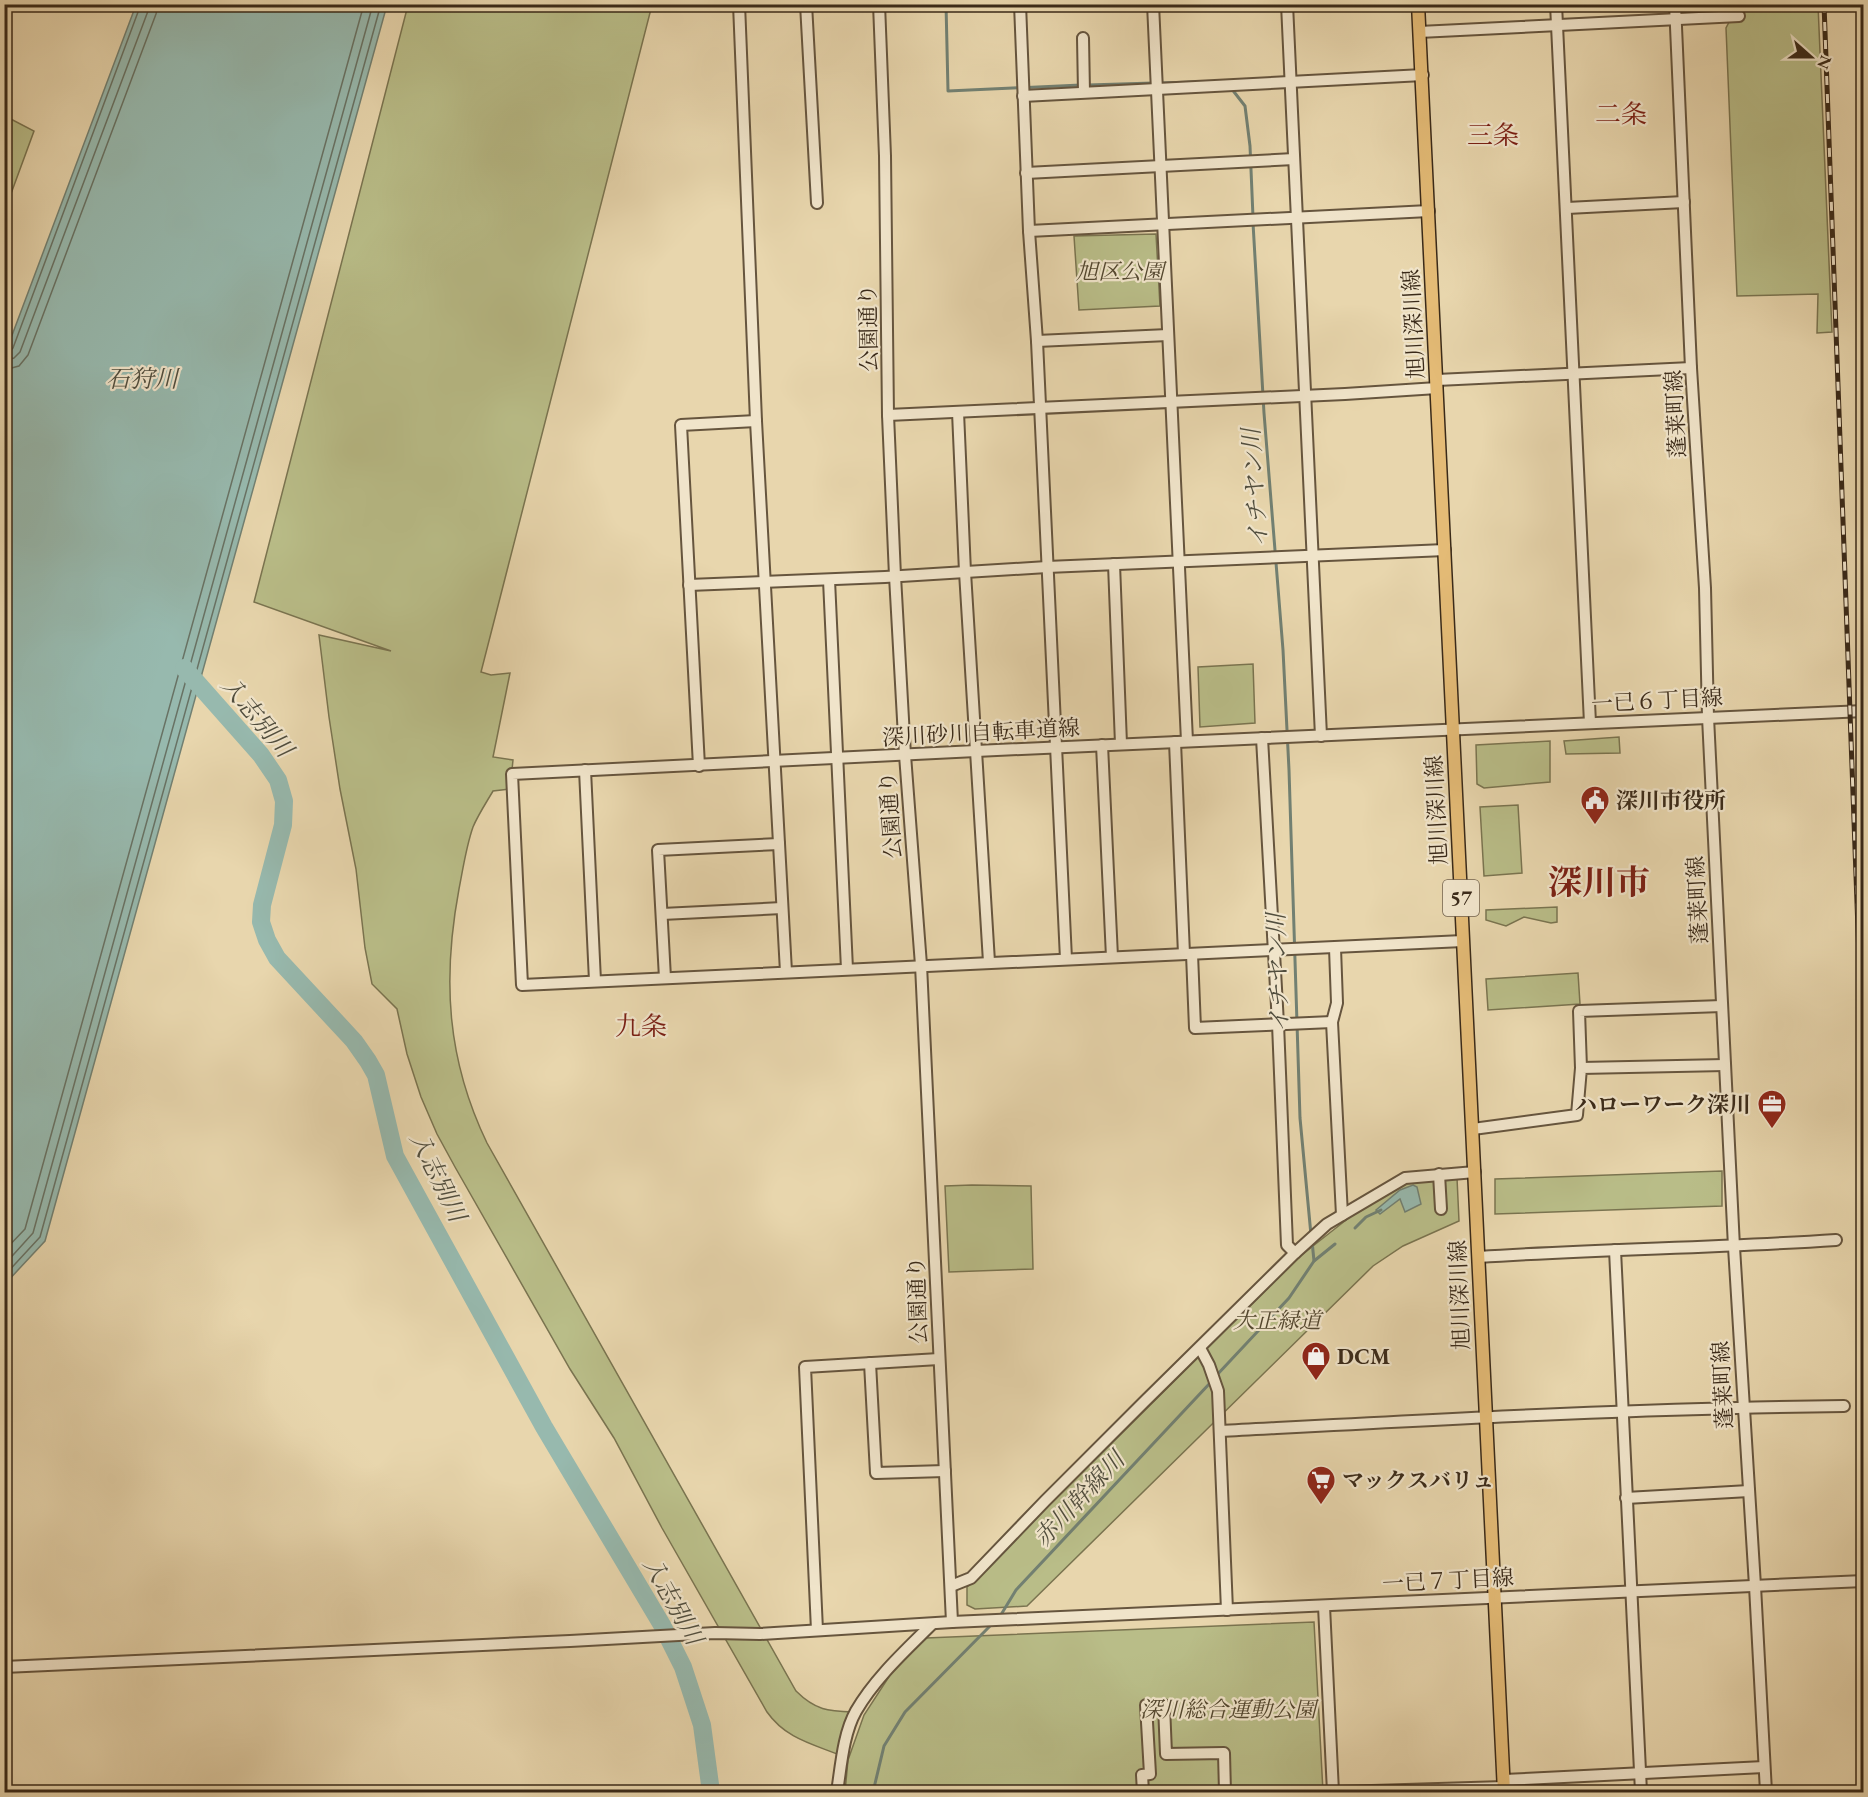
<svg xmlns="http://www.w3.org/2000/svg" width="1868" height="1797" font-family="'EB Garamond','Noto Serif JP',serif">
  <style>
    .green { fill: #b9bd88; stroke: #7a7450; stroke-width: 1.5 }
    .water { fill: #97b9ae; stroke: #728072; stroke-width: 1.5 }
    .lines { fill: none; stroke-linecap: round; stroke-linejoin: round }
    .shore { stroke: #687264; stroke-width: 1.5 }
    .stream { stroke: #728072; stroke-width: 3 }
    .river { stroke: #97b9ae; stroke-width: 18 }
    .minor-casing { stroke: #66553e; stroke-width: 14 }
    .major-casing { stroke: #3a2a19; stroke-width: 15 }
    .minor { stroke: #f0e4ca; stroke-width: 10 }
    .major { stroke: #e4bb76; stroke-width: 12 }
    .rail-casing { stroke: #3a2a19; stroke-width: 5 }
    .rail { stroke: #f0e4ca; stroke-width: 3; stroke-dasharray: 9; stroke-linecap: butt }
    .labels { text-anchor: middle; stroke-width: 4.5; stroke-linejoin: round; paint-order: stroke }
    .shield { fill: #f0e4ca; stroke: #71624e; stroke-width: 1.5 }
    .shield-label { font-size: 21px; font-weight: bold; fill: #3a2a19 }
    .park-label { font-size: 22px; font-style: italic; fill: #53472f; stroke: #f0e4ca }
    .street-label { font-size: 22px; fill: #3a2a19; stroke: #f0e4ca }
    .poi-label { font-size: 22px; font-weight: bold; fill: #3a2a19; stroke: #f0e4ca; text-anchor: start }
    .water-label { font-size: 24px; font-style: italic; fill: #514e3e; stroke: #f0e4ca }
    .quarter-label { font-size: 26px; fill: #7a1f14; stroke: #f0e4ca }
    .town-label { font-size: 34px; font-weight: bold; fill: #7a1f14; stroke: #f0e4ca }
  </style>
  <rect width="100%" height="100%" fill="#e8d6ad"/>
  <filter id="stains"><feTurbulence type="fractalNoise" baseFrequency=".00333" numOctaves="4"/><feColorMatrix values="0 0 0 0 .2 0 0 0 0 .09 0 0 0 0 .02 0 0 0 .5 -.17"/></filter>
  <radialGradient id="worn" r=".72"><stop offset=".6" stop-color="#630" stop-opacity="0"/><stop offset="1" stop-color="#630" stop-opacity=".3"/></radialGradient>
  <g class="green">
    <path d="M408 5H652L481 672 491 675 510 673 493 757 513 760 510 789 493 791C486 803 478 815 473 827 466 847 463 869 459 889 442 980 447 1060 487 1143L796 1691C816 1711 829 1711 855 1712L842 1756C813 1744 786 1739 767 1712L662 1528 614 1438 570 1369 455 1167 437 1134 421 1097 407 1054 397 1009 372 984 365 948 356 869 340 789 329 717 319 635 391 651 254 602Z"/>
    <path d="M1738 5H1818L1832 332 1817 333 1818 294 1737 296 1726 28Z"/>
    <path d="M5 116 34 131 5 210V115Z"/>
    <path d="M1156 234 1160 306 1079 310 1074 236Z"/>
    <path d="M1253 664 1255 723 1200 727 1198 667Z"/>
    <path d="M1619 737 1620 753 1566 754 1564 741Z"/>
    <path d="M1550 741V782L1484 788 1477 784 1476 745Z"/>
    <path d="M1518 805 1522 873 1484 876 1480 807Z"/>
    <path d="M1557 907V922L1551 923 1524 917 1506 926 1486 920V910Z"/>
    <path d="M1578 973 1580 1004 1488 1010 1486 979Z"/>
    <path d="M1722 1171V1206L1495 1214V1179Z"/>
    <path d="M1457 1178 1459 1221 1403 1246 1373 1266 1027 1606 975 1609 967 1605V1587L1299 1257 1355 1213 1404 1181Z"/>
    <path d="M972 1185 1031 1186 1033 1269 949 1272 945 1186Z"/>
    <path d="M1314 1622 1323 1792H845L848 1760 864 1715 892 1672 926 1638Z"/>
  </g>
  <g class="water">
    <path d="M136 5H387L45 1241 5 1284V354Z"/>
    <path d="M1413 1185 1417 1187 1421 1204 1405 1212 1400 1199 1380 1214 1376 1210 1400 1190Z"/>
  </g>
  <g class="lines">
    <g class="shore">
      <path d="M4 353 9 352 13 348 141 4"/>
      <path d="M4 361 14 358 20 352 148 11 149 4"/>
      <path d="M4 370 19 366 28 355 156 14 158 4"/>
      <path d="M4 1251 25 1229 364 4"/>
      <path d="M4 1265 33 1233 373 4"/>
      <path d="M4 1276 40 1237 381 4"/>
    </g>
    <g class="stream">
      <path d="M946 4 948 91 1081 85"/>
      <path d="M1160 83 1195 82"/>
      <path d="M1088 85 1153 83"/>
      <path d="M1231 88 1245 106 1250 146 1253 217"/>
      <path d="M1253 223 1264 413 1283 650 1289 770 1300 1118 1311 1235"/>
      <path d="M1355 1228 1366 1217 1381 1210"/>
      <path d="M1312 1241 1314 1261"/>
      <path d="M1215 1377 1289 1298 1314 1261 1335 1244"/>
      <path d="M999 1618 1016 1590 1211 1382"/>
      <path d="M873 1792 884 1746 905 1712 992 1624"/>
    </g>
    <path class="river" d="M184 668 261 755 278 780 284 801 283 825 262 905 261 922 267 940 277 958 354 1041 368 1061 376 1075 395 1156 544 1427 662 1625 683 1667 702 1725 711 1792"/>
    <g class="minor-casing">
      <g id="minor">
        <path d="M739 4 756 421 786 972"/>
        <path d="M806 4 817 203"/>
        <path d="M879 4 885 156 888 415 895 576 905 755 921 965 952 1622"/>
        <path d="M1020 4 1029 231 1037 341 1066 959"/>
        <path d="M1153 4 1187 741"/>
        <path d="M1287 4 1321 736"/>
        <path d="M1556 4 1590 723"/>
        <path d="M1675 4 1691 368 1705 588 1708 717 1734 1247 1755 1586 1766 1792"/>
        <path d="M1419 32 1739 16"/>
        <path d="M1083 38 1084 92"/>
        <path d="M1023 96 1423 75"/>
        <path d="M1026 173 1294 159"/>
        <path d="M1567 208 1684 202"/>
        <path d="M1029 231 1429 211"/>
        <path d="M1037 341 1168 335"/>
        <path d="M1437 380 1691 368"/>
        <path d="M958 412 965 572 989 962"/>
        <path d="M888 415 1345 394 1437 388"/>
        <path d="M1114 564 1121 744"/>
        <path d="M829 580 847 969"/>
        <path d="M689 585 885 577 1047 567 1445 550"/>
        <path d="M1262 738 1278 1024 1287 1245 1295 1253"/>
        <path d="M1175 742 1184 954"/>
        <path d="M1102 745 1112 957"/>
        <path d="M699 766 681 425 756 421"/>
        <path d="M585 770 595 981"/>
        <path d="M662 914 782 908"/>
        <path d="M1463 941C1150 958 836 968 522 985L512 774 976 751 1864 711"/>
        <path d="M1335 948 1337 1003 1332 1022 1342 1215"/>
        <path d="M1192 954 1195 1028 1332 1022"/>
        <path d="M665 978 658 850 779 844"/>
        <path d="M1581 1068 1579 1011 1722 1006"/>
        <path d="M1473 1129 1577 1115 1581 1068 1725 1065"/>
        <path d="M1439 1174 1441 1209"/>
        <path d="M1615 1250 1641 1792"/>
        <path d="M1479 1257C1598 1249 1717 1248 1836 1240"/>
        <path d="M1200 1348 1209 1365 1218 1391 1227 1610"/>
        <path d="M870 1363 876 1473 945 1471"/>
        <path d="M1220 1431C1428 1420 1636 1408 1844 1406"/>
        <path d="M1626 1498 1749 1491"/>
        <path d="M951 1586 971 1578 1045 1501 1144 1402 1295 1253 1327 1224 1405 1178 1475 1172"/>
        <path d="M1324 1606 1333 1792"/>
        <path d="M817 1630 805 1367 939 1359"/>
        <path d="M4 1667 570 1641 715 1633 760 1634 952 1622 1864 1581"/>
        <path d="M1504 1780 1764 1767"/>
        <path d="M837 1792C841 1767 843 1734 856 1711 875 1678 906 1650 932 1624"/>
        <path d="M1134 1792H1143L1142 1775 1150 1774 1146 1705H1164L1166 1754 1224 1753 1225 1792"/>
        <path d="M1339 1792 1504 1787"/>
      </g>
    </g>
    <g class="major-casing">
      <path id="major" d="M1418 4 1504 1792"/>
    </g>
    <use href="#minor" class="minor"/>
    <use href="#major" class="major"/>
    <g class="rail-casing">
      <path id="rail" d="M1824 4 1864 1093"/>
    </g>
    <use href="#rail" class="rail"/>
  </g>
  <defs>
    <g id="civic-pin" transform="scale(1.5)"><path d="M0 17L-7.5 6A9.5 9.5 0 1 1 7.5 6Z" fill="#8f2418" stroke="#f0e4ca"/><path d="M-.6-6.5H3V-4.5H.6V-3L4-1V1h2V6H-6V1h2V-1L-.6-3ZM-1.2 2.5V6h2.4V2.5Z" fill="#fff"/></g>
    <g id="office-pin" transform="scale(1.5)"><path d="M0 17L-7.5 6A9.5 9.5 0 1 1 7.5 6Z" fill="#8f2418" stroke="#f0e4ca"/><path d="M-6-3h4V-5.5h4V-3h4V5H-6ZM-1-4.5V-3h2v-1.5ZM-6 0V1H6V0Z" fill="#fff"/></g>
    <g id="shop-pin" transform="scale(1.5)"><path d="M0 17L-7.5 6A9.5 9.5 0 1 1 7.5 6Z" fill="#8f2418" stroke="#f0e4ca"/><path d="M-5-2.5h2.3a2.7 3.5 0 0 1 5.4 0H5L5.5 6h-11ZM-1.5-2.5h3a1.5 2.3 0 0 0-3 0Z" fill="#fff"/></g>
    <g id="supermarket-pin" transform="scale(1.5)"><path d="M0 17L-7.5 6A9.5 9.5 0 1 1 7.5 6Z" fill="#8f2418" stroke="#f0e4ca"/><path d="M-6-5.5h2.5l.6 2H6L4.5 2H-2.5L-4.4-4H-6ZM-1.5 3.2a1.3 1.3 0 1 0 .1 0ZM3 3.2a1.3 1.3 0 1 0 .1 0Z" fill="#fff"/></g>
  </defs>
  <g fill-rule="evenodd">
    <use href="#civic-pin" x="1595" y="800"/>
    <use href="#office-pin" x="1772" y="1104"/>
    <use href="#shop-pin" x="1316" y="1356"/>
    <use href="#supermarket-pin" x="1321" y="1480"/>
  </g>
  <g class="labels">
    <rect class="shield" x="1443" y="880" width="36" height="36" rx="4.5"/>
    <g class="shield-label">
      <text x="1461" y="905">57</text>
    </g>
    <g class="park-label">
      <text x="1120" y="279">旭区公園</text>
      <text x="1277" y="1328">大正緑道</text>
      <text x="1228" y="1717">深川総合運動公園</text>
    </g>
    <g class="street-label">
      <text transform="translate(1413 324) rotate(-93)" y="8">旭川深川線</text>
      <text transform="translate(868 328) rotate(-91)" y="8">公園通り</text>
      <text transform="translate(1675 414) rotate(-93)" y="8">蓬莱町線</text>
      <text transform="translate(1657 700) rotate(-3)" y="8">一已６丁目線</text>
      <text transform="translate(981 732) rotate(-3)" y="8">深川砂川自転車道線</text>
      <text transform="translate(1436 810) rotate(-93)" y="8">旭川深川線</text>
      <text transform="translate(890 815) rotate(-94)" y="8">公園通り</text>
      <text transform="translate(1697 900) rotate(-93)" y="8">蓬莱町線</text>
      <text transform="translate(1459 1295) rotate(-92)" y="8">旭川深川線</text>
      <text transform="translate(917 1300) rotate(-92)" y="8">公園通り</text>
      <text transform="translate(1722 1385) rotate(-93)" y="8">蓬莱町線</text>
      <text transform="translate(1448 1580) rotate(-3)" y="8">一已７丁目線</text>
    </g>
    <g class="poi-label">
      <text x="1616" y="808">深川市役所</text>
      <text x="1751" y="1112" text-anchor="end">ハローワーク深川</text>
      <text x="1337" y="1364">DCM</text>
      <text x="1342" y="1488">マックスバリュ</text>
    </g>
    <g class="water-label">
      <text x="142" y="387">石狩川</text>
      <text transform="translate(1255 488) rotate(-94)" y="8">イチヤン川</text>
      <text transform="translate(257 717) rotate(50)" y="8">入志別川</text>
      <text transform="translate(1278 973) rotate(-92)" y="8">イチヤン川</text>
      <text transform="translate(438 1177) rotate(64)" y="8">入志別川</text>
      <text transform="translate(1079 1499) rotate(-47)" y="8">赤川幹線川</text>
      <text transform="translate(673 1601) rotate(61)" y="8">入志別川</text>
    </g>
    <g class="quarter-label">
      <text x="1621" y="123">二条</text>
      <text x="1493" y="144">三条</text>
      <text x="641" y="1035">九条</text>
    </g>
    <g class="town-label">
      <text x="1599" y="894">深川市</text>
    </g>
  </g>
  <rect width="1868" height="1797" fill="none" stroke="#e8d6ad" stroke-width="24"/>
  <rect x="6" y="6" width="1856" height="1785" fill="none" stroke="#3a2a19" stroke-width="3"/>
  <rect x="12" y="12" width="1844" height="1773" fill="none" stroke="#3a2a19" stroke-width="1.5"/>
  <g transform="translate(1811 57) rotate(111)" stroke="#f0e4ca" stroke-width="4.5" paint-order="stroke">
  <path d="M0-4.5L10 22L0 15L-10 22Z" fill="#3a2a19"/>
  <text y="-9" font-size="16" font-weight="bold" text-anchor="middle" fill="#3a2a19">N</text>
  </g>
  <rect width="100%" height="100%" filter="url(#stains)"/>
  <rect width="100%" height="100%" fill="url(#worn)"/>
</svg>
